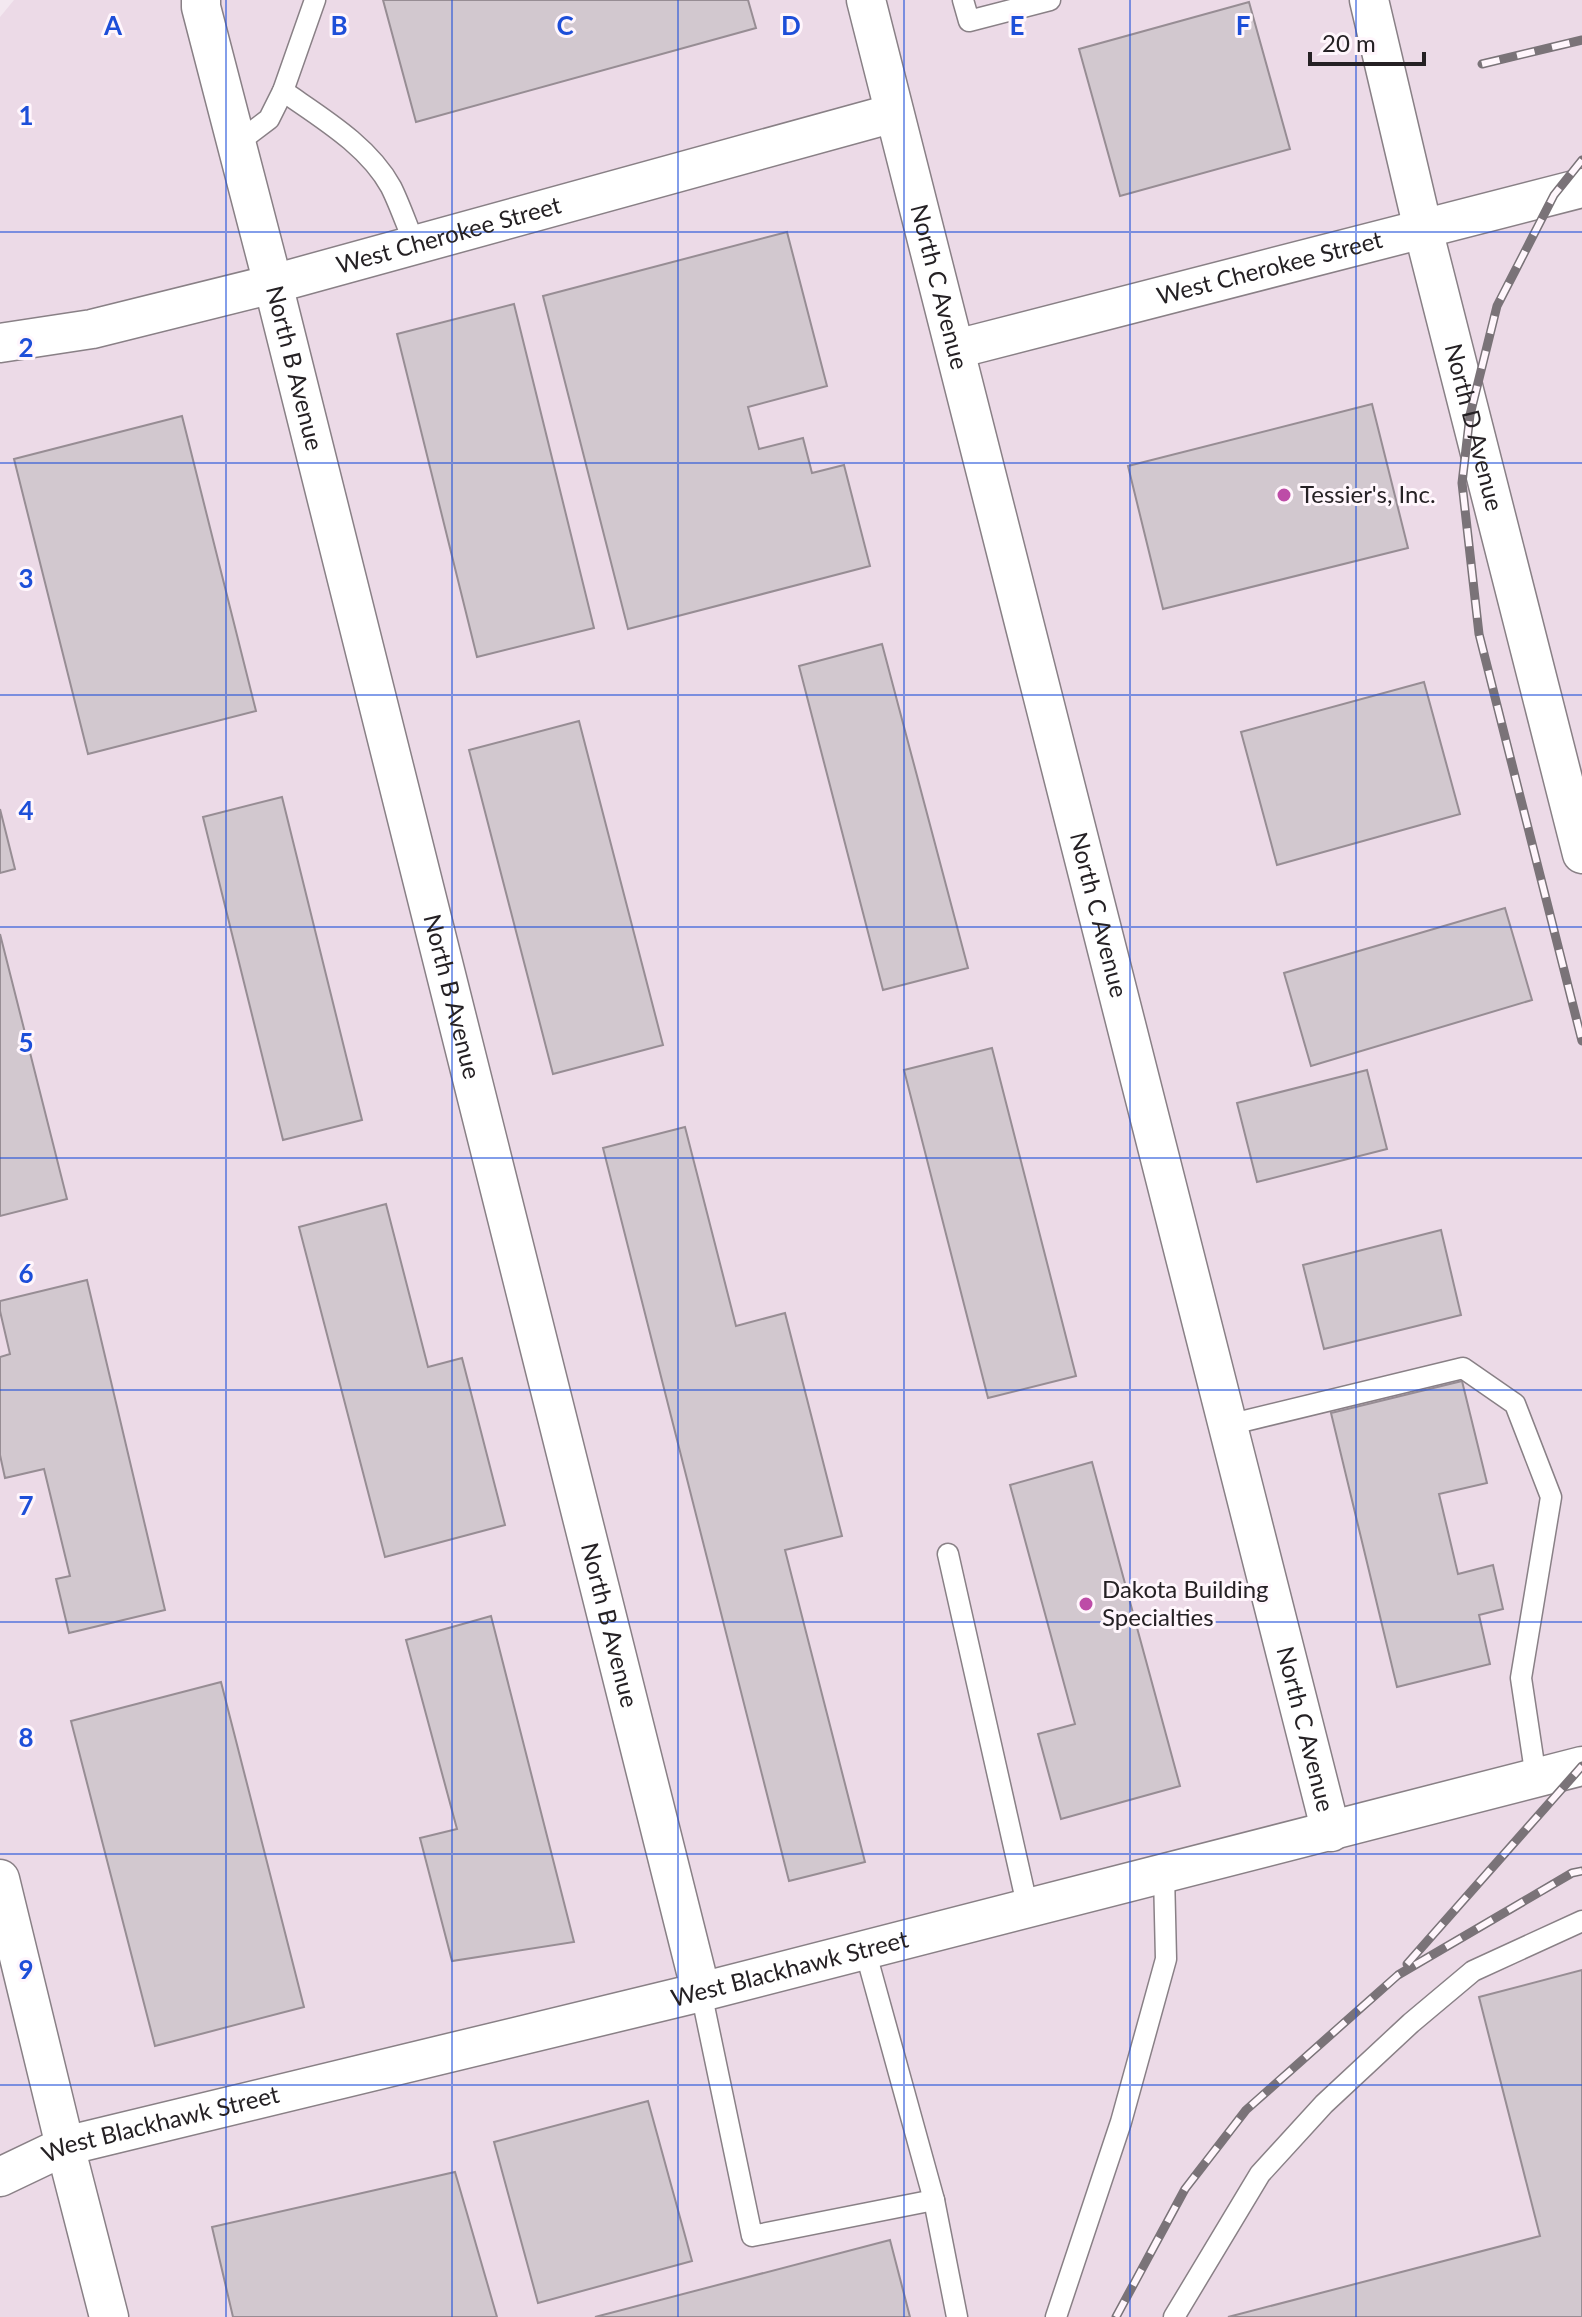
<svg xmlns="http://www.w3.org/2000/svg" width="1582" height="2317" font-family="Lato,sans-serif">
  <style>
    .built { fill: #ecdae7 }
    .building { fill: #d2c8cf; stroke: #978d94; stroke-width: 2 }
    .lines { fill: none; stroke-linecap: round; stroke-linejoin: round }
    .service-casing { stroke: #898086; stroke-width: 23 }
    .minor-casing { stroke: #898086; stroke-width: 41 }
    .service { stroke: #fff; stroke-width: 20 }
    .minor { stroke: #fff; stroke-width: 38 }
    .rail-casing { stroke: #7a7378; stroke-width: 9 }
    .rail { stroke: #fff6fc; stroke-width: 6; stroke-dasharray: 18; stroke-linecap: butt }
    .grid { fill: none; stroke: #1d4ed8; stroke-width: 2; stroke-opacity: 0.55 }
    .poi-dot { fill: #bd4ca7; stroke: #fff6fc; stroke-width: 3 }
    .labels { text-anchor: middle; stroke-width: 6; stroke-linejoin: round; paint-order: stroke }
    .street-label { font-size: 24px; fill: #252124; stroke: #fff6fc }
    .poi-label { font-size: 24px; fill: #252124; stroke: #fff6fc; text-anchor: start }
    .grid-label { font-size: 26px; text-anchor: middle; font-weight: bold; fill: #1d4ed8; stroke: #fff6fc; stroke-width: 6; stroke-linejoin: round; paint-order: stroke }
  </style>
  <rect width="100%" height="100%" fill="#f3e8f0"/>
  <path class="built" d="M14 0H1582V2317H0V17Z"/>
  <g class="building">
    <path d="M383 0H748L756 28 416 122Z"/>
    <path d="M1249 2 1290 149 1120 196 1079 49Z"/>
    <path d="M787 232 827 386 748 407 759 449 803 438 812 473 844 465 870 566 628 629 543 296Z"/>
    <path d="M514 304 594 628 477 657 397 334Z"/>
    <path d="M1372 404 1408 548 1163 609 1128 466Z"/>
    <path d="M182 416 256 711 88 754 14 459Z"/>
    <path d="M882 644 968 968 883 990 799 666Z"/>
    <path d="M1424 682 1460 814 1277 865 1241 732Z"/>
    <path d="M579 721 663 1045 553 1074 469 750Z"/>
    <path d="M282 797 362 1120 283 1140 203 817Z"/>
    <path d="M0 809 15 869 0 873Z"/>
    <path d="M1505 908 1532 1000 1311 1066 1284 973Z"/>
    <path d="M0 934 67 1199 0 1216Z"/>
    <path d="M992 1048 1076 1376 988 1398 904 1070Z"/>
    <path d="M1367 1070 1387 1149 1257 1182 1237 1103Z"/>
    <path d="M685 1127 736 1326 785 1313 842 1536 785 1550 865 1862 789 1881 603 1148Z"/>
    <path d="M386 1204 428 1367 462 1358 505 1525 385 1557 299 1227Z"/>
    <path d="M1441 1230 1461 1315 1324 1349 1303 1265Z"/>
    <path d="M87 1280 165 1610 69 1633 56 1579 70 1576 44 1469 5 1478 0 1455V1357L10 1354 0 1311V1301Z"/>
    <path d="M1462 1381 1487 1483 1439 1494 1458 1574 1493 1565 1503 1609 1479 1615 1490 1664 1397 1687 1331 1413Z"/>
    <path d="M1092 1462 1180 1786 1061 1819 1038 1734 1075 1724 1010 1485Z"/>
    <path d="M491 1616 574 1942 452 1961 420 1838 457 1829 406 1640Z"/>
    <path d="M221 1682 304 2007 155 2046 71 1721Z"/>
    <path d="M1582 1970V2317H1228L1540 2236 1479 1997Z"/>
    <path d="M648 2101 692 2261 538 2303 494 2142Z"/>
    <path d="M455 2172 497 2317H233L212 2227Z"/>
    <path d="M890 2240 910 2317H595Z"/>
  </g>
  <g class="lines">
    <g class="service-casing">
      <g id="service">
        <path d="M963 0 969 21 1050 0"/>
        <path d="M283 91C320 117 368 145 391 187 400 205 407 226 415 245"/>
        <path d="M236 144 269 119 283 91 315 0"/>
        <path d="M1228 1425 1463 1368 1515 1404 1551 1497 1521 1678 1536 1778"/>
        <path d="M948 1554 1028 1909"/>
        <path d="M865 1950 934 2200"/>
        <path d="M701 1992 752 2236 934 2200 957 2317"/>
        <path d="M1056 2317 1121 2122 1166 1959 1164 1874"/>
        <path d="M1174 2317 1260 2174 1324 2104 1411 2023 1473 1971 1582 1921"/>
      </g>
    </g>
    <g class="minor-casing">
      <g id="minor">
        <path id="s1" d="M201 0V7L273 284 701 1992"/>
        <path id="s2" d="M866 0 1331 1832"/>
        <path id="s3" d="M1369 0 1423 229 1582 854"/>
        <path id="s4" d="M0 343 92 329 273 284 894 113"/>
        <path id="s5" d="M956 349 1582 188"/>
        <path d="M0 1879 65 2146 109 2317"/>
        <path id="s6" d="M0 2177 65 2146 701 1992 1582 1766"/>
      </g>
    </g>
    <use href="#service" class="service"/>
    <use href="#minor" class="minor"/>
    <g class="rail-casing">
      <g id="rail">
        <path d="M1482 64 1582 40"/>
        <path d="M1582 160 1554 195 1497 306 1470 415 1462 483 1479 634 1582 1041"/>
        <path d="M1407 1964 1582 1766"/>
        <path d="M1116 2317 1185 2189 1246 2110 1398 1975 1572 1873 1582 1871"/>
      </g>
    </g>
    <use href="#rail" class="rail"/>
  </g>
  <path class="grid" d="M226 0V2317M452 0V2317M678 0V2317M904 0V2317M1130 0V2317M1356 0V2317M0 232H1582M0 463H1582M0 695H1582M0 927H1582M0 1158H1582M0 1390H1582M0 1622H1582M0 1854H1582M0 2085H1582"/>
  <g class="poi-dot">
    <circle cx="1284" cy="495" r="8"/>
    <circle cx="1086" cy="1604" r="8"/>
  </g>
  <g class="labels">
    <g class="street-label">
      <text dy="8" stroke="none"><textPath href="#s4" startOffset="462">West Cherokee Street</textPath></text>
      <text dy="8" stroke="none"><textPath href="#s5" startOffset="324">West Cherokee Street</textPath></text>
      <text dy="8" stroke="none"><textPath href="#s2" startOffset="296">North C Avenue</textPath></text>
      <text dy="8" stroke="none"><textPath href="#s1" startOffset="380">North B Avenue</textPath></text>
      <text dy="8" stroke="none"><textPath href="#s3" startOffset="440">North D Avenue</textPath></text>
      <text dy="8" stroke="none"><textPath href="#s2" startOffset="944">North C Avenue</textPath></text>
      <text dy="8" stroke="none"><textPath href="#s1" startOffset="1028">North B Avenue</textPath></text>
      <text dy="8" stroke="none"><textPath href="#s1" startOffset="1676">North B Avenue</textPath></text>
      <text dy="8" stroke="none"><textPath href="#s2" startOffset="1784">North C Avenue</textPath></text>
      <text dy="8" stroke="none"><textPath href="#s6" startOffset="818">West Blackhawk Street</textPath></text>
      <text dy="8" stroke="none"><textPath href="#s6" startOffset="170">West Blackhawk Street</textPath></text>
    </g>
    <g class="poi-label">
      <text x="1300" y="503">Tessier's, Inc.</text>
      <text x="1102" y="1598">Dakota Building<tspan x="1102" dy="28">Specialties</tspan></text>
    </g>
  </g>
  <g class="grid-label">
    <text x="113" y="35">A</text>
    <text x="339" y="35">B</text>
    <text x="565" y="35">C</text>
    <text x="791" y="35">D</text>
    <text x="1017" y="35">E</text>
    <text x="1243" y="35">F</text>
    <text x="26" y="125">1</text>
    <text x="26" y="357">2</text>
    <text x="26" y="588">3</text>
    <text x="26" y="820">4</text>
    <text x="26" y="1052">5</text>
    <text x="26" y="1283">6</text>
    <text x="26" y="1515">7</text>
    <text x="26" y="1747">8</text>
    <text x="26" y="1979">9</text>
  </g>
  <path d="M1310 52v12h114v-12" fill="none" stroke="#252124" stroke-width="4"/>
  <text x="1322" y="52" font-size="24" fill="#252124" stroke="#fff6fc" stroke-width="6" paint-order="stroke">20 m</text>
</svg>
